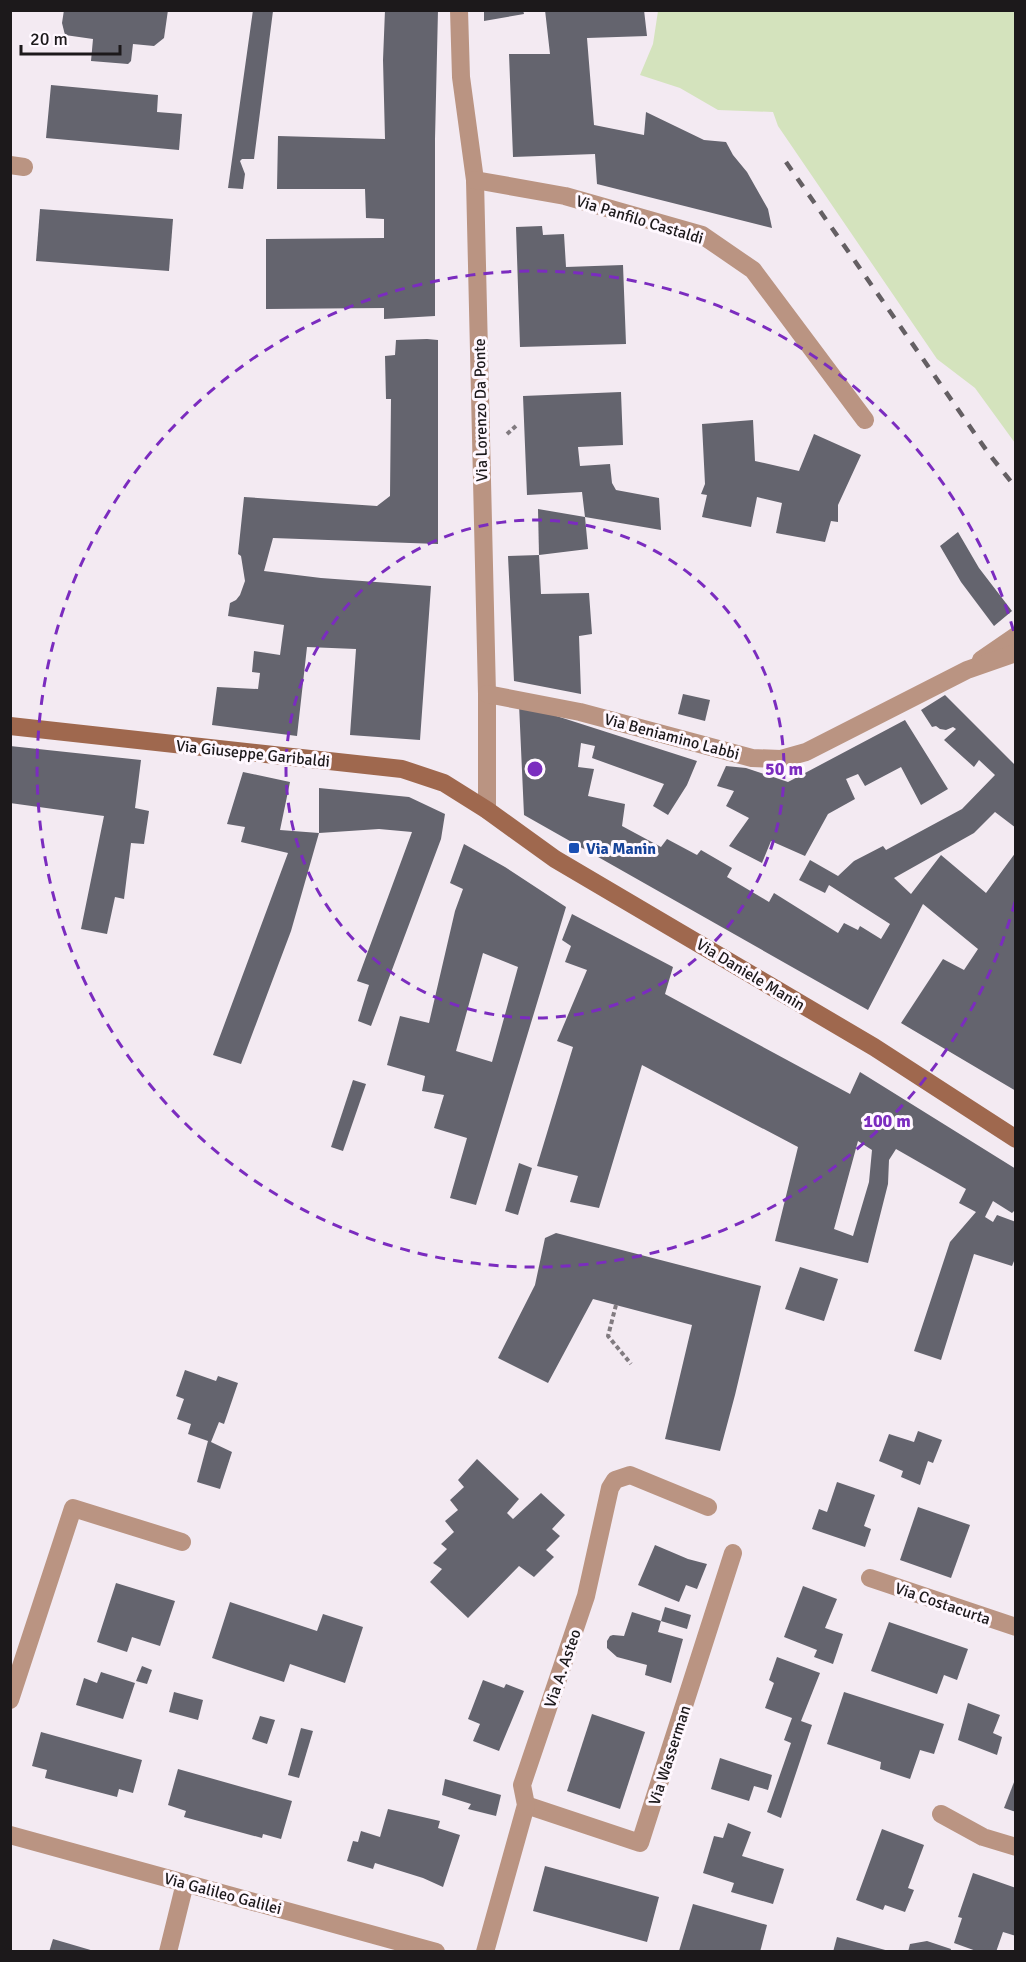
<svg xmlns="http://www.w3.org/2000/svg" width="1026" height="1962" font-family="Signika,sans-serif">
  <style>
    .green { fill: #d4e3bd }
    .building { fill: #64646e; fill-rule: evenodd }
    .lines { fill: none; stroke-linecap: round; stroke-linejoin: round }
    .path { stroke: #817b80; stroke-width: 4; stroke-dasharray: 4.5 3; stroke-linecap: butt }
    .lane { stroke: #ba9482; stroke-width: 18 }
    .street { stroke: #ba9482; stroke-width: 18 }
    .secondary { stroke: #9f684e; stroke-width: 18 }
    .rail { stroke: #645f63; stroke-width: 4.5; stroke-dasharray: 10 10; stroke-linecap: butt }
    .ring { fill: none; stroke: #7b2cbf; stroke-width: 3; stroke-dasharray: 10 8 }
    .transit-dot { fill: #1a4fb4; stroke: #fff8ff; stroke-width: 2 }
    .labels { text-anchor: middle; stroke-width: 6; stroke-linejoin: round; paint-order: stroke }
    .street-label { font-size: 16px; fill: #1c191b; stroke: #fff8ff }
    .transit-label { font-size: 16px; font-weight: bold; fill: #164399; stroke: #fff8ff; text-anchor: start }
    .centre { fill: #7b2cbf; stroke: #fff8ff; stroke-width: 3 }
    .ring-label { font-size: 18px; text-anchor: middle; font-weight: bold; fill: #7b2cbf; stroke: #fff8ff; stroke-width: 6; stroke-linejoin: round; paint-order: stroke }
  </style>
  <rect width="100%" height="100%" fill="#f3eaf2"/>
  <path class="green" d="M658 11H1015V443L975 388 937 359 778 126 773 112 718 110 680 88 640 75 653 44Z"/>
  <g class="building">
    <path d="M64 10H168L164 38 154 46 133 44 131 61 128 64 91 61 93 39 65 35 62 23Z"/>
    <path d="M253 10 273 11 254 159H242L240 161 245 174 243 189 228 188Z"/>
    <path d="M385 10H438L435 139V316L384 319V308L266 309V239L384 238V219L366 218 365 189H277L278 136 385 139 383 60Z"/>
    <path d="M484 10H523L524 14 484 21Z"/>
    <path d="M545 10H644L647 36 587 38 594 125 644 135 646 112 704 140 726 142 733 155 747 172 768 209 772 228 597 184 595 154 513 157 509 54H550Z"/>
    <path d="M51 85 158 95 157 112 182 114 179 150 46 138Z"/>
    <path d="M40 209 173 219 169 271 36 261Z"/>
    <path d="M542 226 543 235 564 234 566 267 623 265 626 344 520 347 516 227Z"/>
    <path d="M427 339 438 340V544L273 538 264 571 321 578 431 586 420 740 350 735 356 649 307 647 297 736 212 725 217 687 258 689 260 673 252 672 254 651 280 655 284 625 228 616 230 603 236 600 240 595 245 581 241 556 238 554 244 497 377 506 390 496 391 399H386L385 356 395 355 396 340Z"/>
    <path d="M621 392 623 445 578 447 580 466 610 464 612 483 616 490 659 498 661 530 585 517 582 492 527 495 523 396Z"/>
    <path d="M753 420 755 461 799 471 814 434 861 455 838 505V522L831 521 825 542 776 533 782 503 757 497 751 527 702 517 707 495 701 494 705 484 702 424Z"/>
    <path d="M538 509 585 517 588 549 539 555Z"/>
    <path d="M958 532 979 568 1012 611 994 626 961 582 940 546Z"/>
    <path d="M539 555 541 594 589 593 592 634 579 636 581 694 514 681 508 556Z"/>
    <path d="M683 694 710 700 705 721 678 714Z"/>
    <path d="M945 695 1016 766V828L995 812 974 833 894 878 911 894 941 855 986 893 1016 852V1091L901 1023 943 959 964 970 978 949 923 904 868 1010 524 815 519 704 697 761 687 785 668 815 653 806 664 784 592 758 595 746 581 743 578 767 594 769 588 796 625 804 622 826 661 847 667 839 697 855 701 850 732 868 727 877 769 902 774 893 838 933 844 923 858 930 860 926 881 939 890 924 829 885 825 893 799 880 810 860 838 876 854 861 883 846 886 850 962 809 995 775 979 760 974 767 944 740 956 729 953 727 946 730 940 729 936 726 932 727 921 710Z"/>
    <path d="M905 720 948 789 921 805 901 767 865 786 858 774 846 779 855 799 828 814 805 856 771 841 762 863 729 846 749 818 726 806 734 791 717 786 726 766 746 768 788 782Z"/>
    <path d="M10 746 141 760 135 808 149 811 144 844 131 843 124 899 115 897 107 934 81 929 104 816 10 803Z"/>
    <path d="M243 772 290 782 280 830 319 833V788L409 797 445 814 441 839 371 1026 358 1021 369 985 357 981 412 832 379 829 319 833 291 931 241 1064 213 1055 288 853 241 842 245 827 227 824Z"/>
    <path d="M464 844 505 867 566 907 476 1205 450 1198 467 1138 434 1128 444 1095 422 1091 425 1076 387 1065 400 1016 429 1023 455 911 463 889 450 883ZM483 953 518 967 492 1062 456 1051Z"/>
    <path d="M572 914 673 967 665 994 850 1094 860 1072 1016 1169V1209L1012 1213 993 1201 985 1217 993 1222 997 1215 1016 1222V1256L1012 1266 974 1254 941 1360 914 1351 950 1242 976 1212 959 1203 966 1189 896 1149 889 1160 888 1184 868 1263 775 1241 798 1147 642 1065 599 1208 570 1202 578 1176 537 1166 573 1047 557 1041 587 970 565 962 571 946 562 940ZM858 1141 872 1150 869 1182 853 1236 834 1229Z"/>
    <path d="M353 1080 366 1084 343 1151 331 1147Z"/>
    <path d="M519 1163 532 1168 518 1215 505 1211Z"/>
    <path d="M556 1233 761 1286 735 1395 720 1451 665 1439 692 1325 593 1299 548 1383 498 1358 535 1285 545 1238Z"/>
    <path d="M800 1267 838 1279 824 1321 785 1309Z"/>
    <path d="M185 1370 216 1381 218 1376 238 1383 224 1424 219 1422 211 1442 232 1452 220 1489 197 1482 208 1441 188 1434 191 1424 177 1419 184 1399 176 1396Z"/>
    <path d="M918 1431 942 1440 933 1463 928 1461 920 1485 901 1477 903 1471 879 1461 889 1434 914 1442Z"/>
    <path d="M477 1459 519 1499 507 1513 513 1519 541 1493 565 1515 552 1529 560 1536 546 1550 554 1557 534 1577 519 1566 468 1618 430 1582 442 1569 433 1563 447 1549 441 1544 454 1532 445 1521 458 1510 450 1500 464 1487 458 1480Z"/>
    <path d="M837 1482 875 1495 864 1526 871 1529 865 1547 812 1529 819 1509 827 1512Z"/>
    <path d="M918 1507 970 1525 951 1578 900 1560Z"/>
    <path d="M655 1545 688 1559 707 1564 697 1589 686 1585 679 1602 638 1585Z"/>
    <path d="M116 1583 175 1601 160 1646 132 1637 127 1652 97 1642Z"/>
    <path d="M803 1586 837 1599 825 1628 843 1634 833 1664 814 1657 817 1650 784 1637Z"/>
    <path d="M230 1602 317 1631 323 1614 363 1627 345 1683 290 1664 284 1682 212 1658Z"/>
    <path d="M665 1607 691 1615 687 1629 661 1621Z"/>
    <path d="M632 1612 661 1621 658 1632 683 1639 671 1683 645 1675 647 1665 617 1657 607 1648V1641L610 1636 613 1635 624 1636Z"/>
    <path d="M889 1622 968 1649 957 1680 944 1675 937 1694 871 1671Z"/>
    <path d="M777 1657 820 1673 801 1721 812 1725 781 1818 767 1812 791 1743 784 1740 792 1718 765 1708 774 1683 769 1680Z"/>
    <path d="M142 1666 152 1670 147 1684 136 1681Z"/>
    <path d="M101 1672 135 1683 123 1719 76 1705 84 1678 97 1683Z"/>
    <path d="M483 1680 504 1688 506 1684 524 1691 499 1751 473 1741 480 1724 468 1719Z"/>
    <path d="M174 1692 203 1700 198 1720 169 1712Z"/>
    <path d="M844 1692 944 1724 934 1754 920 1750 910 1779 880 1769 881 1762 827 1744Z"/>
    <path d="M968 1703 1000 1715 993 1733 1002 1737 997 1755 958 1740Z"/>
    <path d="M592 1714 645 1732 620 1809 567 1791Z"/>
    <path d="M260 1716 275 1720 267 1744 252 1739Z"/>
    <path d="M301 1728 313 1731 299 1778 288 1775Z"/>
    <path d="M41 1732 142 1760 133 1793 119 1789 117 1797 45 1778 47 1770 32 1766Z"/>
    <path d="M720 1758 772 1775 768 1790 754 1786 749 1801 711 1789Z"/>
    <path d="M178 1769 292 1801 281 1839 263 1834 262 1838 184 1817 186 1811 168 1805Z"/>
    <path d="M1016 1777V1812L1004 1808Z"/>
    <path d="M445 1779 501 1795 496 1816 468 1809 471 1804 442 1795Z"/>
    <path d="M388 1809 440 1821 438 1828 460 1835 443 1887 423 1878 375 1863 373 1869 347 1861 353 1841 358 1842 361 1831 380 1837Z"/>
    <path d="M728 1823 751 1832 742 1856 784 1869 773 1904 731 1892 734 1883 703 1873 714 1836 723 1838Z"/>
    <path d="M882 1829 924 1845 908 1888 914 1890 905 1912 885 1905 883 1910 856 1900Z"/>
    <path d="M545 1866 659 1897 647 1942 533 1911Z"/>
    <path d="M973 1873 1016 1888V1936L1003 1932 996 1952H979L954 1943 962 1918 958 1917Z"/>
    <path d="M693 1904 767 1925 760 1952 679 1951Z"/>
    <path d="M837 1937 889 1951V1952H833Z"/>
    <path d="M53 1939 94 1951V1952H49Z"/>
    <path d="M927 1941 951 1949 950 1952H908L910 1944Z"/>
  </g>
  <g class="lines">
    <g class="path">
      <path d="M507 434 516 426"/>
      <path d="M616 1305 608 1336 631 1364"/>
    </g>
    <path class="lane" d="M168 1952 185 1883"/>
    <g class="street">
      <path d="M459 10 461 77 475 180 487 694V810"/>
      <path d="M10 165 24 167"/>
      <path d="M475 180 565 196 702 235 753 270 865 420"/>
      <path d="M981 660 1016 636"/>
      <path d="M487 694 580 712 752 758 781 759 806 752 967 670 1016 653"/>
      <path d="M870 1578 1016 1627"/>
      <path d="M10 1700 73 1508 182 1542"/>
      <path d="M526 1805 640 1843 733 1553"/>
      <path d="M941 1814 983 1837 1016 1847"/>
      <path d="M10 1835 436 1952"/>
      <path d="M485 1952 526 1805 522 1785 586 1596 610 1488 615 1480 630 1475 708 1507"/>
    </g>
    <path class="secondary" d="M10 726 402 769 444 783 487 810 555 859 874 1047 1016 1139"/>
    <path class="rail" d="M786 162 989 454 1016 488"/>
  </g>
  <g class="ring">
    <circle cx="535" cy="769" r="249"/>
    <path d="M1015 902A498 498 0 1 1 1015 636"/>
  </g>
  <rect class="transit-dot" x="568" y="842" width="12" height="12" rx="3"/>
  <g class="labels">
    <g class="street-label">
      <text transform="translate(640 219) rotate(17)" y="6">Via Panfilo Castaldi</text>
      <text transform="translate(480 410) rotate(-91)" y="6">Via Lorenzo Da Ponte</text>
      <text transform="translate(672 736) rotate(15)" y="6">Via Beniamino Labbi</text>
      <text transform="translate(253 753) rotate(6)" y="6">Via Giuseppe Garibaldi</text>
      <text transform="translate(751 974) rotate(31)" y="6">Via Daniele Manin</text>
      <text transform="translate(943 1603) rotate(19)" y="6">Via Costacurta</text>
      <text transform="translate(562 1668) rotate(-71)" y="6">Via A. Asteo</text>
      <text transform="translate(669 1755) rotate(-72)" y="6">Via Wasserman</text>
      <text transform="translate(223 1893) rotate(15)" y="6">Via Galileo Galilei</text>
    </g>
    <g class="transit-label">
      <text x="586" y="854">Via Manin</text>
    </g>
  </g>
  <circle cx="535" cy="769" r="9" class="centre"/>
  <g class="ring-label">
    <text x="784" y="775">50 m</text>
    <text x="887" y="1127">100 m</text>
  </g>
  <rect width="1026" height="1962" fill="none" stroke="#1c191b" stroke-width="24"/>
  <path d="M21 45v9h99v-9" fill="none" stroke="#1c191b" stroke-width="3"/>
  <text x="30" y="45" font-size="18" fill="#1c191b" stroke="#fff8ff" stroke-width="4.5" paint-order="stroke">20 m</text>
</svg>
